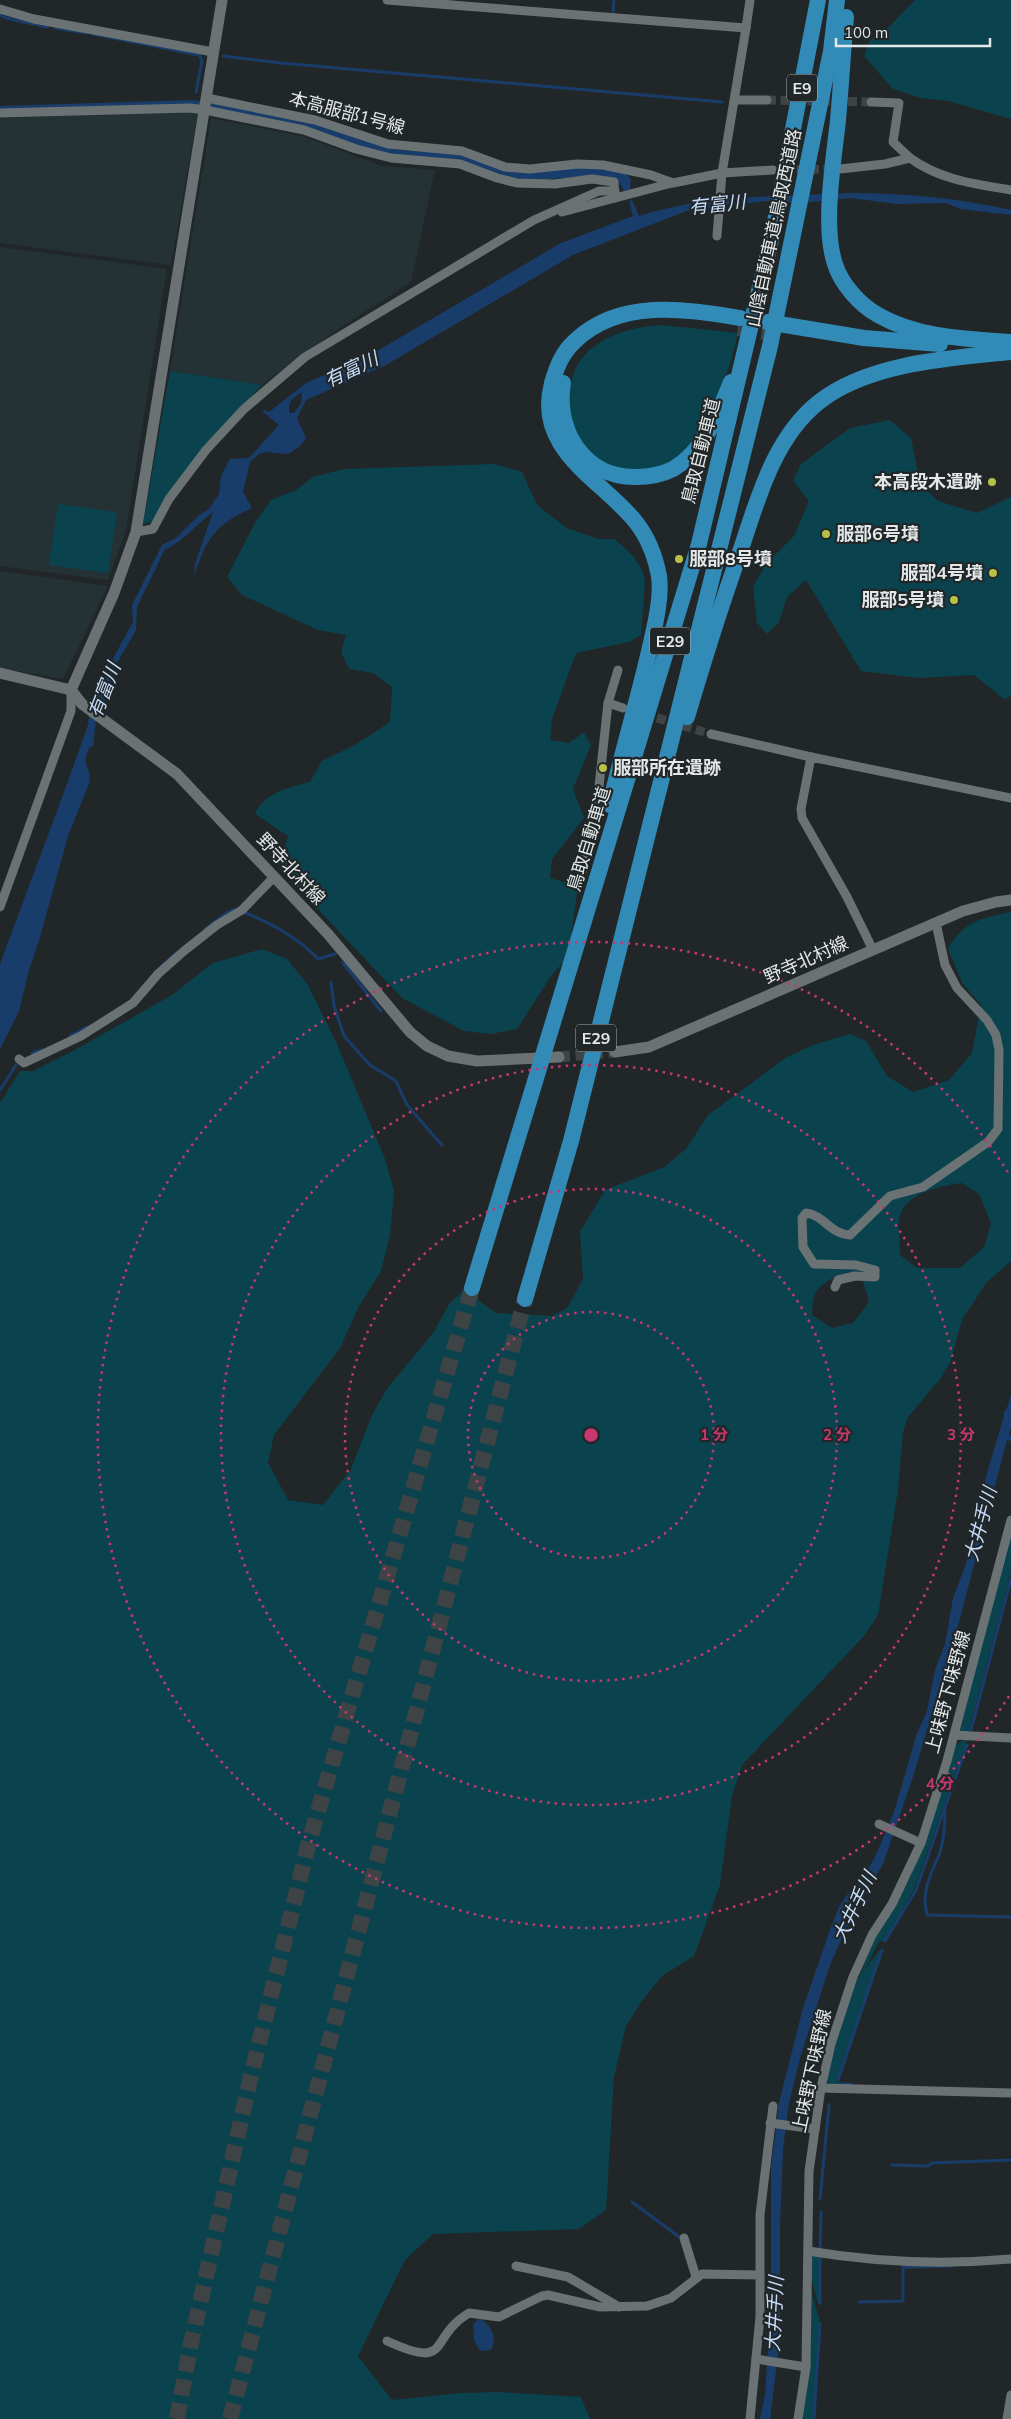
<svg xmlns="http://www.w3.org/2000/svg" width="1011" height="2419" font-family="Mulish,'Noto Sans JP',sans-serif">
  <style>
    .built { fill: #243235 }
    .green { fill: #0a434e; fill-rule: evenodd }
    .water { fill: #193d6a; fill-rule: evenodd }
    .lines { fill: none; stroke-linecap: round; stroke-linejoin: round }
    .stream { stroke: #193d6a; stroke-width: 3 }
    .minor-tunnel { stroke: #3e4445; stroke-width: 9; stroke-dasharray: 9 4.5; stroke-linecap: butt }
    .tertiary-tunnel { stroke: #3e4445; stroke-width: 11; stroke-dasharray: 11 5.5; stroke-linecap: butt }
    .motorway-tunnel { stroke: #3e4445; stroke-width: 16; stroke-dasharray: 16 8; stroke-linecap: butt }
    .minor { stroke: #6b7274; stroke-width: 9 }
    .tertiary { stroke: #6b7274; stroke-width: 11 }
    .motorway { stroke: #328ab7; stroke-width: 16 }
    .ring { fill: none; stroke: #c73770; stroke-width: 2.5; stroke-dasharray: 2.5 5 }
    .poi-dot { fill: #b8c147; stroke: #212728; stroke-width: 2 }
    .labels { text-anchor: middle; stroke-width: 4.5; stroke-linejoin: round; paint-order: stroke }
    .shield { fill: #212728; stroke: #a9adae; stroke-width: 1 }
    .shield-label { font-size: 16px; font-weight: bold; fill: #e3e7e8 }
    .street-label { font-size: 18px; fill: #e3e7e8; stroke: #212728 }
    .poi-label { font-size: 18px; font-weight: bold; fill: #e3e7e8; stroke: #212728; text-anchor: end }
    .water-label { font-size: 19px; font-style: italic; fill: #c5dbf9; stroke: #212728 }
    .centre { fill: #c73770; stroke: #212728; stroke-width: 2.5 }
    .ring-label { font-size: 15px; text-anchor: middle; font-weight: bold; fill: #c73770; stroke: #212728; stroke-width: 4.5; stroke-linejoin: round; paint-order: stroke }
  </style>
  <rect width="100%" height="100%" fill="#212728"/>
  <g class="built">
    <path d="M198 111 171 265 0 243V118Z"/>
    <path d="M211 118 305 137 382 166 435 170 411 282 341 327 262 385 170 371Z"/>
    <path d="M0 247 167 269 126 530 108 580 0 566Z"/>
    <path d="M0 571 108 586 63 679 0 668Z"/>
  </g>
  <g class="green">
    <path d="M915 0H1011V119L948 101 921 98 893 89 864 56 870 40 883 33Z"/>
    <path d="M661 325 738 333C726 384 697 482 628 469 610 466 595 461 583 445 573 434 570 417 570 403 566 349 614 328 661 325Z"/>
    <path d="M170 371 262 385 197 455 152 522 143 524Z"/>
    <path d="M890 420 911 438 920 484 938 501 977 513 1011 497V696L1004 699 974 675 919 678 861 671 806 580 787 597 779 622 767 634 757 623 753 587 766 564 794 536 809 501 793 481 801 464 850 428Z"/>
    <path d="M494 464 522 472 537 505 567 528 598 539H614C629 551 643 563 645 582L641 635 629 642 576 653 552 719 550 740 569 743 584 732 591 745 573 789 584 818 552 859 550 878 578 886 568 957 551 976 517 1029 491 1034 464 1031 402 998 279 868 288 836 255 814C264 793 289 787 310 782L322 761 355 745 390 722 392 687 373 673 349 669 341 652 346 635 318 630 242 595 227 577 256 521 271 500 296 490 313 477 344 469Z"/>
    <path d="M58 504 117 512 108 573 49 565Z"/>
    <path d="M1011 912V1261L986 1283 962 1320 950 1363 940 1379 908 1417 903 1432 898 1490 878 1615 864 1636 742 1765 732 1796 720 1885 694 1956 662 1976 641 2002 626 2026 614 2077 606 2210 579 2229 433 2234 405 2260 358 2356 392 2400 461 2393 498 2392 581 2397 590 2419H0V1103L20 1071H33L73 1051 172 995 213 963 262 949 287 959 308 985 337 1044 385 1159 394 1191 390 1235 381 1271 359 1306 340 1348 274 1435 268 1463 288 1500 323 1505 351 1469 372 1415 386 1390 433 1333 449 1304 464 1290 496 1313 552 1316 567 1308 583 1279 580 1232 605 1190 664 1167 687 1148 708 1115 787 1057 813 1045 850 1034 866 1041 887 1076 913 1092 949 1080 972 1053 981 1005 963 984 948 949C963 921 982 918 1011 912ZM962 1183 979 1194 991 1223 984 1247 960 1268H917L900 1255C900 1244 898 1231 899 1220 902 1193 941 1186 962 1183ZM836 1276 863 1281 869 1302 853 1323 832 1328 812 1315C813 1292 815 1288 836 1276Z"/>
    <path d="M1011 1528V1572L968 1734 962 1733 960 1729Z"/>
    <path d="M968 1738 914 1889 884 1941H879L867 1965 859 1975 876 1936 909 1880 956 1744Z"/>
    <path d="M881 1949 836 2086 829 2085C822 2072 847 1998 855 1983 862 1971 872 1960 881 1949Z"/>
    <path d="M820 2254 819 2304H818L809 2269 812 2257Z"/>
    <path d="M810 2287 820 2322 813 2419H805L802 2415Z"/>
  </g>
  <g class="water">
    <path d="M191 100 217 103 323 126 397 150 458 153 489 165 595 168 626 174 631 179 630 190 624 191 617 179 592 176 525 181 392 155 211 108 0 110V106Z"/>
    <path d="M850 193C904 193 958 198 1011 210V215L960 209 946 203 897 204 851 198 801 203 767 201 689 210 573 255 386 365 306 400 297 418 306 438 299 447 288 454 265 452 259 454 250 462 243 492 252 508C213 526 208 537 194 576L195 564 213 512C201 520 177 547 165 549L137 607 136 630 116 665 105 699 96 720 93 746 89 748 85 760 90 775 89 784 68 836 40 937 29 970 19 1011 0 1049V964L67 784 88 725 89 714 111 662 133 622 132 605 162 545 176 538 199 515 209 509 219 494 221 476 230 459 249 458 279 425 262 411 265 410 269 412 306 383 372 354 561 243 633 216 629 201 632 200 639 216C707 194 779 197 850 193ZM302 392 301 403 294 413H290C286 403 294 397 302 392Z"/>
    <path d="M1011 1395V1427L1009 1435 1011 1436V1441L1007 1440 959 1622 914 1774 883 1864 849 1922 830 1965 800 2058 789 2103 783 2149 780 2225V2338L770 2419H760L765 2394 771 2308V2167L779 2103 803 2008 831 1927 839 1907 847 1895 858 1886 875 1857 894 1812 916 1736 927 1711 935 1670 945 1644 953 1598 966 1564 987 1473 1004 1416 1003 1413 1007 1408Z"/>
    <path d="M479 2318C491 2325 498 2337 491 2350L480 2351 474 2340 473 2325Z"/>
  </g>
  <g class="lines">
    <g class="stream">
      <path d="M444 0 453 1"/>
      <path d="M613 13 614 0"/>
      <path d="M0 15 6 18 47 27"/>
      <path d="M55 28 87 33"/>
      <path d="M93 34 199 55 202 61 196 92"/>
      <path d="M223 56 281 63 722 102"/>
      <path d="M246 913C274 925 297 937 318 959L335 954"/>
      <path d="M204 930 228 912 234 910"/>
      <path d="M343 963 381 1011"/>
      <path d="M155 972 176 953"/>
      <path d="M331 982 334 1006 344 1036 370 1065 396 1081 407 1105 442 1145"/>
      <path d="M70 1036 87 1027"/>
      <path d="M32 1053 42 1050"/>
      <path d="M0 1090 16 1065"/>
      <path d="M971 1730 1011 1579"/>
      <path d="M945 1812C945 1827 944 1841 939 1855 930 1876 921 1892 927 1915L1011 1917"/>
      <path d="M885 1941 916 1890 967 1745"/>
      <path d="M838 2080 882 1950"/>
      <path d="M838 2084H850"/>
      <path d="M892 2165 928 2166 932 2163 1011 2160"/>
      <path d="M820 2199 829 2105"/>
      <path d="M632 2202 682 2239"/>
      <path d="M820 2249 821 2212"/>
      <path d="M859 2302 903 2301V2267L952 2266"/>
      <path d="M820 2303V2258"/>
      <path d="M814 2417 820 2324"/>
    </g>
    <g class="minor-tunnel">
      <path d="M767 100 871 102"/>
      <path d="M783 170 835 169"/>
      <path d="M644 714 711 734"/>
    </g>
    <path class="tertiary-tunnel" d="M559 1057 615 1052"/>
    <g class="motorway-tunnel">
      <path d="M738 328 765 332"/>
      <path d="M177 2419 190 2348 250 2080 309 1842 472 1288"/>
      <path d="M230 2419 525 1299"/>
    </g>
    <g class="minor">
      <path d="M387 0 746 28 750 0"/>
      <path d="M0 9 34 19 213 52"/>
      <path d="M207 98 315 120 388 144 462 151 505 167 530 169 577 164 603 165 651 175 673 183 722 173 773 170"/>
      <path d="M736 100H767"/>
      <path d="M871 102 899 103 893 142 910 158"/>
      <path d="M0 113 190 108 205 110 304 130 356 149 391 158 460 164 497 178 517 183 555 184 592 179 614 182 615 198"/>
      <path d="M840 169 885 164 910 158C940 180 975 184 1011 190"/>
      <path d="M562 212 672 183"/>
      <path d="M717 236 722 173 746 28"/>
      <path d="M136 532 153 529 169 499 206 450 244 409 305 357 534 220 599 191H615"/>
      <path d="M608 703 623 708"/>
      <path d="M711 734 811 757"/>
      <path d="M582 872 597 805 608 703 618 670"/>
      <path d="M0 907 71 711V690"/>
      <path d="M873 950 847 897 802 818 801 809 811 757 1011 798"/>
      <path d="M19 1059 24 1063 81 1036 133 1003 158 974 184 951 217 925 242 910 274 877"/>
      <path d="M835 1287 838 1280 855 1276 875 1277V1270L856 1265 814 1264 803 1247 802 1218 806 1213C824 1215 830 1234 850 1235L890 1196 923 1187 988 1142 998 1129 999 1050 996 1035 987 1020 957 988 945 965 936 923"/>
      <path d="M954 1735 1011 1738"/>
      <path d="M879 1824 921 1843"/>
      <path d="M821 2088 1011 2093"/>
      <path d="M770 2123 815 2129"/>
      <path d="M684 2238 696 2277"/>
      <path d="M808 2251C874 2262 944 2265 1011 2259"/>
      <path d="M516 2266 568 2277 619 2307"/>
      <path d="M387 2341C453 2371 427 2338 469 2313L499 2317 542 2296 548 2295 600 2307 647 2306 671 2298 702 2274 760 2275"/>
      <path d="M756 2359 806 2367"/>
      <path d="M750 2419 760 2317V2215L773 2106"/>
      <path d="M798 2419 806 2367 809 2171 821 2088 831 2044 853 1977 872 1935 892 1904 921 1843 947 1761 1011 1520"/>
      <path d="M1007 2419 1011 2395"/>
    </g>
    <g class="tertiary">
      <path d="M0 673 71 690 82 704 177 774 328 934 410 1032 427 1046 448 1056 477 1061 559 1057"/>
      <path d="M71 690 114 593 136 532 222 0"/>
      <path d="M615 1052 649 1047 963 911 996 902 1011 900"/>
    </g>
    <g class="motorway">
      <path d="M846 17C843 51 841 86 838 120 834 159 822 226 835 264 841 284 860 305 878 315 918 338 967 339 1011 342"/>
      <path d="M767 322 864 338 940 344"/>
      <path d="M563 383C555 430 584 478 636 477 648 477 661 475 673 469 705 450 718 414 731 382"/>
      <path d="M687 717C703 663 720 608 739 555 757 502 773 438 819 402 868 363 950 358 1011 352"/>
      <path d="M610 805C622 752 638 700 650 647 655 625 662 598 659 576 655 555 648 537 635 521 601 479 534 450 552 383 557 366 562 353 575 341 620 298 685 309 740 318"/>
      <path d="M472 1288 699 544 773 232 818 0"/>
      <path d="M525 1299 571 1141 770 346 831 51 837 0"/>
    </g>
  </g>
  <g class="ring">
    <circle cx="591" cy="1435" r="123"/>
    <circle cx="591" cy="1435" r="246"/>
    <circle cx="591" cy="1435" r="370"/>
    <path d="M1009 1696A493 493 0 1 1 1009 1174"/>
  </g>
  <g class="poi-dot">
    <circle cx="992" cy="482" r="5"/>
    <circle cx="826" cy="534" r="5"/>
    <circle cx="679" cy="559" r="5"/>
    <circle cx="993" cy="573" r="5"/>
    <circle cx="954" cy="600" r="5"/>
    <circle cx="603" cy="768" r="5"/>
  </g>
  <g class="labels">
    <g class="shield">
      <rect x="787" y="74.5" width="30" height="27" rx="4"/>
      <rect x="650" y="627.5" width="40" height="27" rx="4"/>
      <rect x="576" y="1024.5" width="40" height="27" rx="4"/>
    </g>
    <g class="shield-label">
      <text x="802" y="94">E9</text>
      <text x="670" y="647">E29</text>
      <text x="596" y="1044">E29</text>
    </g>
    <g class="street-label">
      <text transform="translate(347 113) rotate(15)" y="6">本高服部1号線</text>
      <text transform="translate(774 228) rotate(-78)" y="6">山陰自動車道;鳥取西道路</text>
      <text transform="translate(701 451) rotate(-76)" y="6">鳥取自動車道</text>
      <text transform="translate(589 839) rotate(-73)" y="6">鳥取自動車道</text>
      <text transform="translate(291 869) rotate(47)" y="6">野寺北村線</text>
      <text transform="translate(806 960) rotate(-24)" y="6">野寺北村線</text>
      <text transform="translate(948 1692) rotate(-75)" y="6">上味野下味野線</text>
      <text transform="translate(812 2071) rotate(-78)" y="6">上味野下味野線</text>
    </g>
    <g class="poi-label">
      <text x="982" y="488">本高段木遺跡</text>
      <text x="836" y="540" text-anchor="start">服部6号墳</text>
      <text x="689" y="565" text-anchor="start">服部8号墳</text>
      <text x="983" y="579">服部4号墳</text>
      <text x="944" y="606">服部5号墳</text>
      <text x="613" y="774" text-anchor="start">服部所在遺跡</text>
    </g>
    <g class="water-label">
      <text transform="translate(717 204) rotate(-6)" y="7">有富川</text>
      <text transform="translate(351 369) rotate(-25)" y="7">有富川</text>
      <text transform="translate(104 690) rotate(-69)" y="7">有富川</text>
      <text transform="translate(980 1524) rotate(-75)" y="7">大井手川</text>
      <text transform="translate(854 1907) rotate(-64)" y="7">大井手川</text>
      <text transform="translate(774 2314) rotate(-87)" y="7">大井手川</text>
    </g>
  </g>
  <circle cx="591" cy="1435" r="8" class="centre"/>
  <g class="ring-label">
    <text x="714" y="1440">1 分</text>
    <text x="837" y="1440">2 分</text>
    <text x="961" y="1440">3 分</text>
    <text x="940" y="1789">4 分</text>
  </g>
  <path d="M836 38v8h154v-8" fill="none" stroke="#e3e7e8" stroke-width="2.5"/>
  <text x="844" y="38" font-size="15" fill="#e3e7e8" stroke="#212728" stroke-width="4" paint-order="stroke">100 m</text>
</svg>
